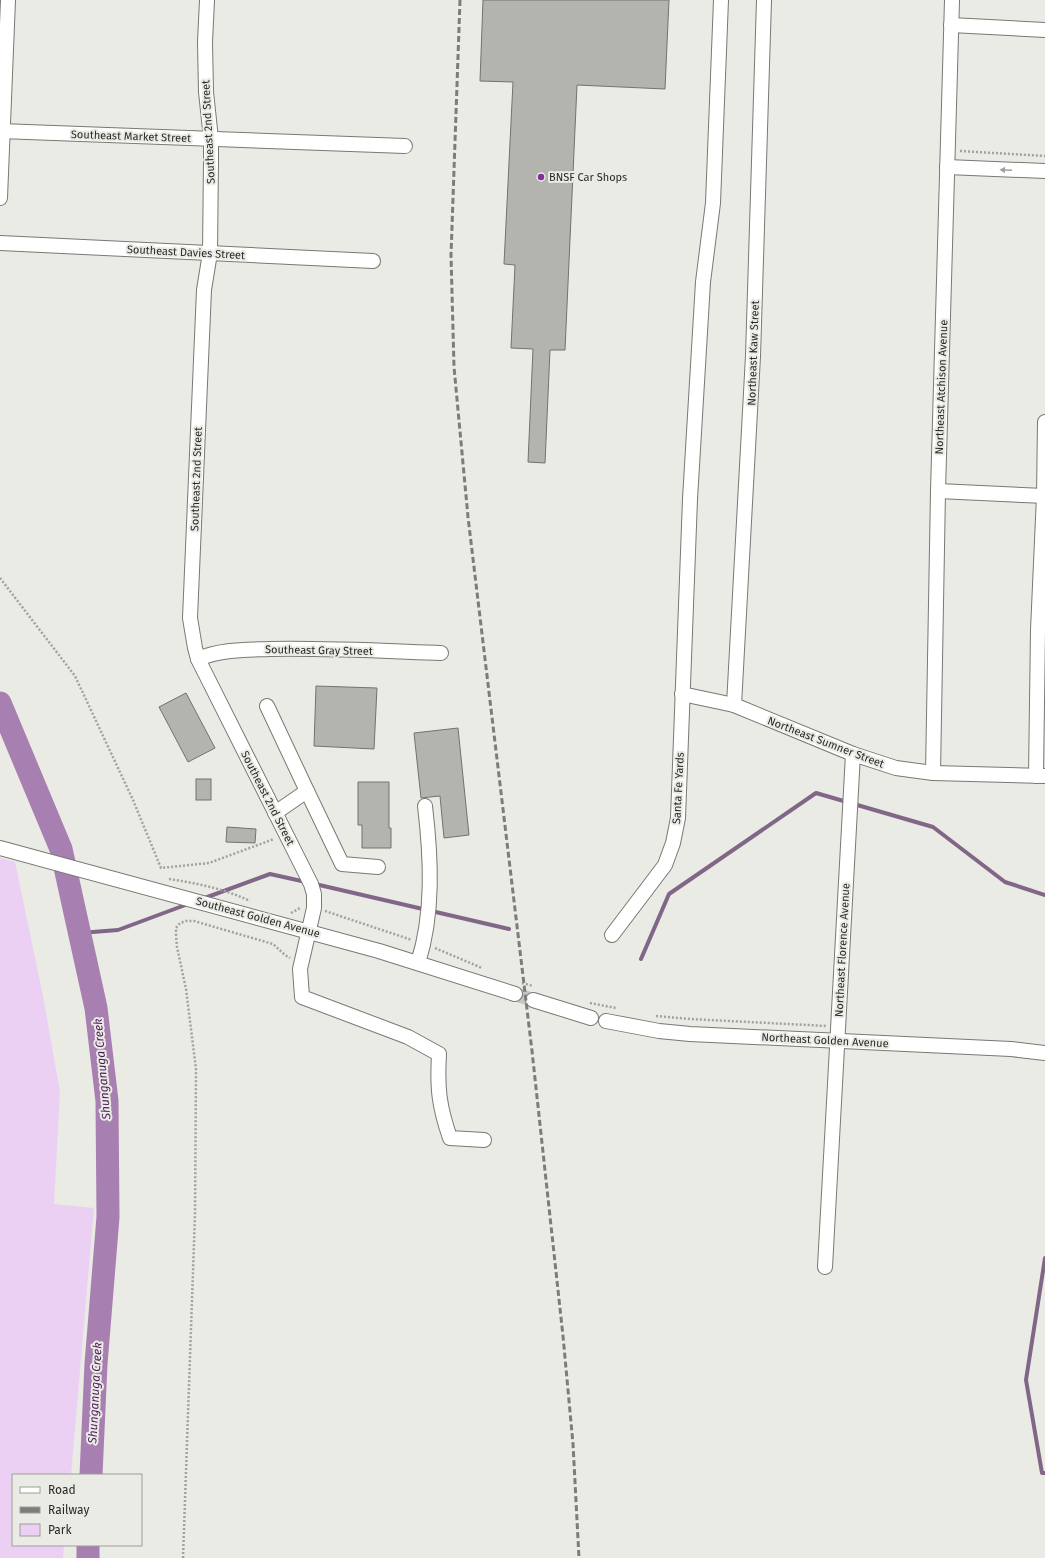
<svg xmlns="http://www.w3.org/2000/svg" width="1045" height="1558" font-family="'Fira Sans',sans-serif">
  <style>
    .green { fill: #ecd0f3 }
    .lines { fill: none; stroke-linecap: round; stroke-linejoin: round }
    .stream { stroke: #826688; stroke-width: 4 }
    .river { stroke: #a87fb1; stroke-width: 23 }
    .building { fill: #b2b4ad; stroke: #71736d }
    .minor-tunnel { stroke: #c3c4be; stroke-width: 14; stroke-dasharray: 14 7; stroke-linecap: butt }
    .minor-casing { stroke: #777973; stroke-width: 16 }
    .path { stroke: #a0a29d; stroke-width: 2.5; stroke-dasharray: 2 2; stroke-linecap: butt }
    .minor { stroke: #fff; stroke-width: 14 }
    .rail { stroke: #7c7d78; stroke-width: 3; stroke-dasharray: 6 3; stroke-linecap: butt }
    .oneway { fill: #9f9f9e }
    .poi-dot { fill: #872e9a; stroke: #e9ebe4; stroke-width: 1.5 }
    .labels { text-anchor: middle; stroke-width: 4; stroke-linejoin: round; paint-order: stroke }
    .street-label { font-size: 11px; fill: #292a27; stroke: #e9ebe4 }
    .poi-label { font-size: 11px; fill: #292a27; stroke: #e9ebe4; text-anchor: start }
    .water-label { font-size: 12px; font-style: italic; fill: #4d1958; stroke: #e9ebe4 }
  </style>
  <rect width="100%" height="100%" fill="#e9ebe4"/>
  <path class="green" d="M0 858 15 862 43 996 60 1092 54 1204 94 1208 71 1475H13V1545H64L63 1558H0Z"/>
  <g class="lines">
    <g class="stream">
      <path d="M315 884 509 929"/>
      <path d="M202 899 270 874 306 882"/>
      <path d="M80 933 118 930 188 904"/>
      <path d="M641 959 669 894 816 793 933 827 1005 882 1045 895"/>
      <path d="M1045 1258 1026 1380 1042 1473H1045"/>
    </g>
    <g class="river">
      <path d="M0 703 61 849 96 1008 107 1101 108 1217 96 1364 91 1475"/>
      <path d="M88 1558V1545"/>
    </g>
  </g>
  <g class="building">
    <path d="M483 0H669L665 89 577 85 565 350H550L545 463 528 462 533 349 511 348 515 265 504 264 513 82 480 81Z"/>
    <path d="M316 686 377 688 374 749 314 746Z"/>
    <path d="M186 693 215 748 188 762 159 707Z"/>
    <path d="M458 728 469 835 444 838 440 796 421 798 414 733Z"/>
    <rect x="196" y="779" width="15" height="21"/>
    <path d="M358 782H389V828H391V848H362V825H358Z"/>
    <path d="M227 827 256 829 255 843 226 842Z"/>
  </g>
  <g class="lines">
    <path class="minor-tunnel" d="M515 994 533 1000"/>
    <g class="minor-casing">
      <g id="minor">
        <path d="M207 0 205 42 206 92 211 139V161L210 253 204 290 190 618 195 648 198 659 311 884 314 894V908L300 969 302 997 408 1037 439 1054C437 1088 439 1106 450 1138L484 1140"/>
        <path d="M951 25 1045 30"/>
        <path d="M0 131 405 146"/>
        <path d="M947 167 1045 171"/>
        <path d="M0 198 8 0"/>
        <path d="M0 243 373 261"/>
        <path d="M938 491 1045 496"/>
        <path d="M198 659C221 649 246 650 270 649 327 648 384 651 441 653"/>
        <path d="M682 694 734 705 853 754 896 768 933 773 1045 776"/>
        <path d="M734 705 753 356 764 0"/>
        <path d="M267 706 307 791 275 813"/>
        <path d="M933 773 938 491 952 0"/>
        <path d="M1036 776 1038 630 1044 496 1045 422"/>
        <path d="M307 791 342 864 378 867"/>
        <path d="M0 848 379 951 515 994"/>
        <path d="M612 935 665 865 673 843 678 818 690 499 703 282 713 203 721 0"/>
        <path d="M418 963C434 913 431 857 425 806"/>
        <path d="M533 1000 591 1018"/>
        <path d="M606 1021 659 1031 690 1034 1011 1049 1045 1053"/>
        <path d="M825 1267 853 754"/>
      </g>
    </g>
    <g class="path">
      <path d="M960 151 1045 156"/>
      <path d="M0 578 75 676 133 800 161 868 209 863 274 839"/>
      <path d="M169 879C196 883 225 889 250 901"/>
      <path d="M325 911 412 940"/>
      <path d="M291 913 300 908"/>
      <path d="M435 948 482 968"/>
      <path d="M522 983 533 986"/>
      <path d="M590 1003 616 1008"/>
      <path d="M656 1016 690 1019 827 1026"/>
      <path d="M183 1558 195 1214 196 1069 186 989 177 947 176 935V928L180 923 186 921H194L273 944 285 955 290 958"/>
    </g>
    <use href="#minor" class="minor"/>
    <path class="rail" d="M460 0 451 255 454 367 468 517 532 1051 563 1336 573 1444 579 1558"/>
  </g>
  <defs><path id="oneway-solid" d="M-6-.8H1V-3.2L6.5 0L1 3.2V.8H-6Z"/></defs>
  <use class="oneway" href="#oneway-solid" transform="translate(1006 170) rotate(-178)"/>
  <circle class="poi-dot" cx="541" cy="177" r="4"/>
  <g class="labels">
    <g class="street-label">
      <text transform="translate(208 132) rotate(-93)" y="4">Southeast 2nd Street</text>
      <text transform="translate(131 136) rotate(2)" y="4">Southeast Market Street</text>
      <text transform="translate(186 252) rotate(3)" y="4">Southeast Davies Street</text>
      <text transform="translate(753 353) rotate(-88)" y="4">Northeast Kaw Street</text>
      <text transform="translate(941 387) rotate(-88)" y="4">Northeast Atchison Avenue</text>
      <text transform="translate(196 479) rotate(-88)" y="4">Southeast 2nd Street</text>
      <text transform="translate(319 650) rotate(1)" y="4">Southeast Gray Street</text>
      <text transform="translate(826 742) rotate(21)" y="4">Northeast Sumner Street</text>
      <text transform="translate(678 788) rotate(-87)" y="4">Santa Fe Yards</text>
      <text transform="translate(268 798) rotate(63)" y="4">Southeast 2nd Street</text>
      <text transform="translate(258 917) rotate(15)" y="4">Southeast Golden Avenue</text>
      <text transform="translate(842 950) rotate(-87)" y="4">Northeast Florence Avenue</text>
      <text transform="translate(825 1040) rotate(3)" y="4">Northeast Golden Avenue</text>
    </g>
    <g class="poi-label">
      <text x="549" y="181">BNSF Car Shops</text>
    </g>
    <g class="water-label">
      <text transform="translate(102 1069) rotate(-95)" y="4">Shunganuga Creek</text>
      <text transform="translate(95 1393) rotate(-87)" y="4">Shunganuga Creek</text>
    </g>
  </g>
  <rect x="12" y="1474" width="130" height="72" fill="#e9ebe4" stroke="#9c9e98"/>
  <rect x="20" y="1487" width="20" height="6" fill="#ffffff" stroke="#9c9e98"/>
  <text x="48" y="1494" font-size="12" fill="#292a27">Road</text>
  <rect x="20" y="1507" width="20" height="6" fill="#7c7d78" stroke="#9c9e98"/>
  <text x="48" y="1514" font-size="12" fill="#292a27">Railway</text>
  <rect x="20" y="1524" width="20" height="12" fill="#ecd0f3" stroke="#9c9e98"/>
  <text x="48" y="1534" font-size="12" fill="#292a27">Park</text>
</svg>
